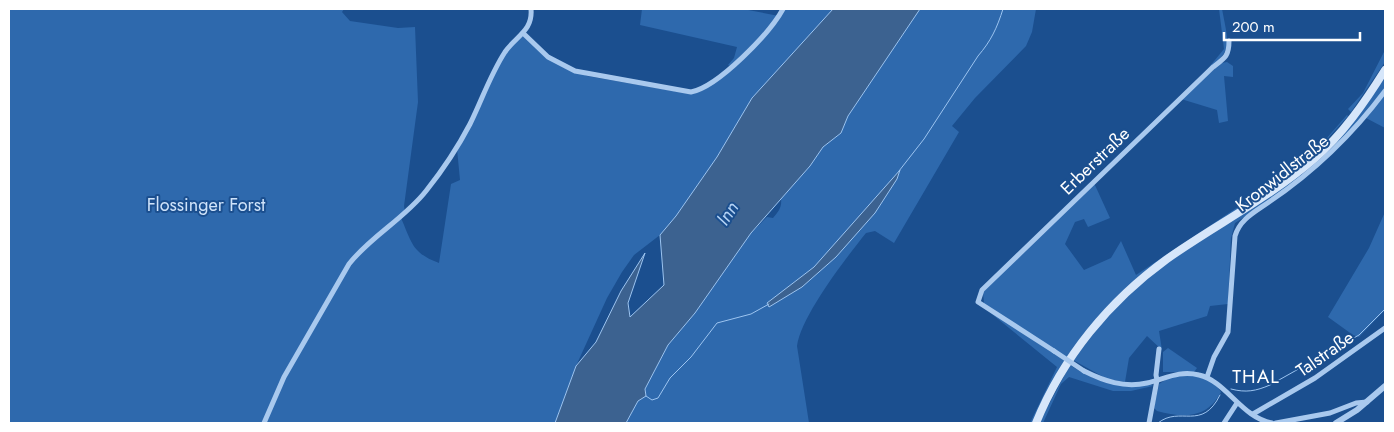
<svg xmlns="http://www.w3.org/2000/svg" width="1394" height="432" font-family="Jost,sans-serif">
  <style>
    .green { fill: #2e69ad }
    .water { fill: #3c6290; stroke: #9cc4f0 }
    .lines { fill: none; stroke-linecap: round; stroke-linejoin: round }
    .stream { stroke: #9cc4f0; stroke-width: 1 }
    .minor { stroke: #a9c9ee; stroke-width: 5 }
    .tertiary { stroke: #a9c9ee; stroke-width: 6 }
    .secondary { stroke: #d6e6fa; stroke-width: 8 }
    .minor-bridge { stroke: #a9c9ee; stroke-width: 5 }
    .labels { text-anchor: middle; stroke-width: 4; stroke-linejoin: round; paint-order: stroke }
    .street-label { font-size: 18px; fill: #fff; stroke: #1b4f8f }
    .park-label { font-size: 18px; fill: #cfe3fa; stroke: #1b4f8f }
    .water-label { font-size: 19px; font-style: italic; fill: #b5d3f5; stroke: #1b4f8f }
    .neighbourhood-label { font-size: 19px; letter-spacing: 1px; fill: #fff; stroke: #1b4f8f }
  </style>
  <rect width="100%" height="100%" fill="#1b4f8f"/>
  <g class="green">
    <path d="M9 9H344L342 12 350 21 398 28 415 27 418 102 404 206 405 212 401 218C412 243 412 253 439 263L451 184 460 180 457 149 504 54 524 34 548 57 587 76 691 94 702 91 730 66 728 65 734 58 737 47 640 25 642 9H743L779 16 783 9H833L752 98 717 157 676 216 660 235 634 255 622 272 607 298 576 366 555 423H9Z"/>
    <path d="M920 9H1036L1032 32 1026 46 975 98 952 126 959 132 894 243 875 231 866 233C846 258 801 316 797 346L809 423H626L638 401 646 396 645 389 668 345 695 313 751 233 767 217 773 218C779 211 782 207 781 198L810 166 823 147 841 133 848 116Z"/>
    <path d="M1219 9H1222C1230 51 1233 48 1201 77L1224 49Z"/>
    <path d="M1385 50V62L1351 112 1348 109 1363 93Z"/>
    <path d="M1227 62 1233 66V77L1224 76 1228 121 1219 123 1217 110 1181 99 1221 63Z"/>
    <path d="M1385 78V89L1344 139 1277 196 1235 223 1231 238 1228 304 1210 306 1207 316 1159 331 1162 350 1147 336 1129 358 1125 382 1107 379 1073 360 1113 309 1150 276 1341 137Z"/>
    <path d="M1385 93V128L1366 118Z"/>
    <path d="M1347 115 1348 116 1318 149 1282 181 1109 305 1033 423H1030L1057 367 977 302 984 303 983 292 1094 183 1110 218 1088 227 1084 219 1075 222 1065 244 1084 270 1111 258 1121 241 1136 275 1292 171 1326 139Z"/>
    <path d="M1385 212V310L1359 337 1353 335 1328 317 1369 248Z"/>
    <path d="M1168 348 1197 368 1194 372H1163V352Z"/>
    <path d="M1070 365C1099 384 1116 387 1150 384L1153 386 1131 391H1113L1069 377 1061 384 1043 423H1039Z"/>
    <path d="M1191 375C1203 378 1214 380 1221 392 1207 419 1183 418 1157 411L1154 408 1159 384 1170 377Z"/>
  </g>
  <g class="water">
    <path d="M833 9H920L848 116 841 133 823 147 810 166 751 233 695 313 668 345 645 389 646 396 638 401 626 423H555L576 366 596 342 621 291 645 253 628 303 630 317 664 285 660 235 676 216 717 157 752 98Z"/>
    <path d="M900 170 897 179 875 213 836 257 802 287 769 307 767 303 814 267Z"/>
  </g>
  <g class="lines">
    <g class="stream">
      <path d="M899 171 924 139 978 56C991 41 997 28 1003 9"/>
      <path d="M1231 389C1246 393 1256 391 1270 385L1359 335 1385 309"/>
      <path d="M646 396 652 400 658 398 670 378 691 357 717 323 751 314 769 304"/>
      <path d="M1158 423C1180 405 1202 432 1220 395"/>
    </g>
    <g class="minor">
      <path d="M524 34 548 57 575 71 691 92C718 87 770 33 783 9"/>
      <path d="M1054 351 978 302 982 290 1213 67C1225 58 1229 56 1229 41"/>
      <path d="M1084 371C1104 381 1124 388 1147 383 1165 379 1179 370 1199 375 1226 381 1242 418 1272 423"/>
      <path d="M1207 377 1214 357 1228 332 1235 236C1240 219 1255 212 1269 202 1315 171 1352 135 1385 91"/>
      <path d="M1253 414 1315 378 1385 328"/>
      <path d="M264 423 284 377 349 264C371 236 404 219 426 191 442 171 458 147 470 124 482 100 490 75 505 52 516 36 533 31 531 9"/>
      <path d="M1149 423 1157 380 1156 375 1159 349"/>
      <path d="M1224 423 1237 403"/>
      <path d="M1276 423 1330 413 1356 403 1367 402"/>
    </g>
    <path class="tertiary" d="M1336 423 1357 410 1385 386"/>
    <path class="secondary" d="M1036 423C1063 357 1109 301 1167 259 1215 225 1269 198 1314 159 1343 134 1365 102 1385 70"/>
    <path class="minor-bridge" d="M1054 351 1084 371"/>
  </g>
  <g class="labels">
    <g class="street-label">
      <text transform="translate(1095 161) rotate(-44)" y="6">Erberstraße</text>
      <text transform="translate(1282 173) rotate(-38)" y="6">Kronwidlstraße</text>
      <text transform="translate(1325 354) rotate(-35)" y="6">Talstraße</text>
    </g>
    <g class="park-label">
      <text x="206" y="211">Flossinger Forst</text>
    </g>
    <g class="water-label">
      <text transform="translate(727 213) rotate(-57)" y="7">Inn</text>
    </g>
    <g class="neighbourhood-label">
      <text x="1256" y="383">THAL</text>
    </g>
  </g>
  <rect width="1394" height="432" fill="none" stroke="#ffffff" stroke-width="20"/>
  <path d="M1224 32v8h136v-8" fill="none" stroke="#ffffff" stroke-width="2.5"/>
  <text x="1232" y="32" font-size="15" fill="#ffffff" stroke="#1b4f8f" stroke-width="4" paint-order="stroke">200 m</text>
</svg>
